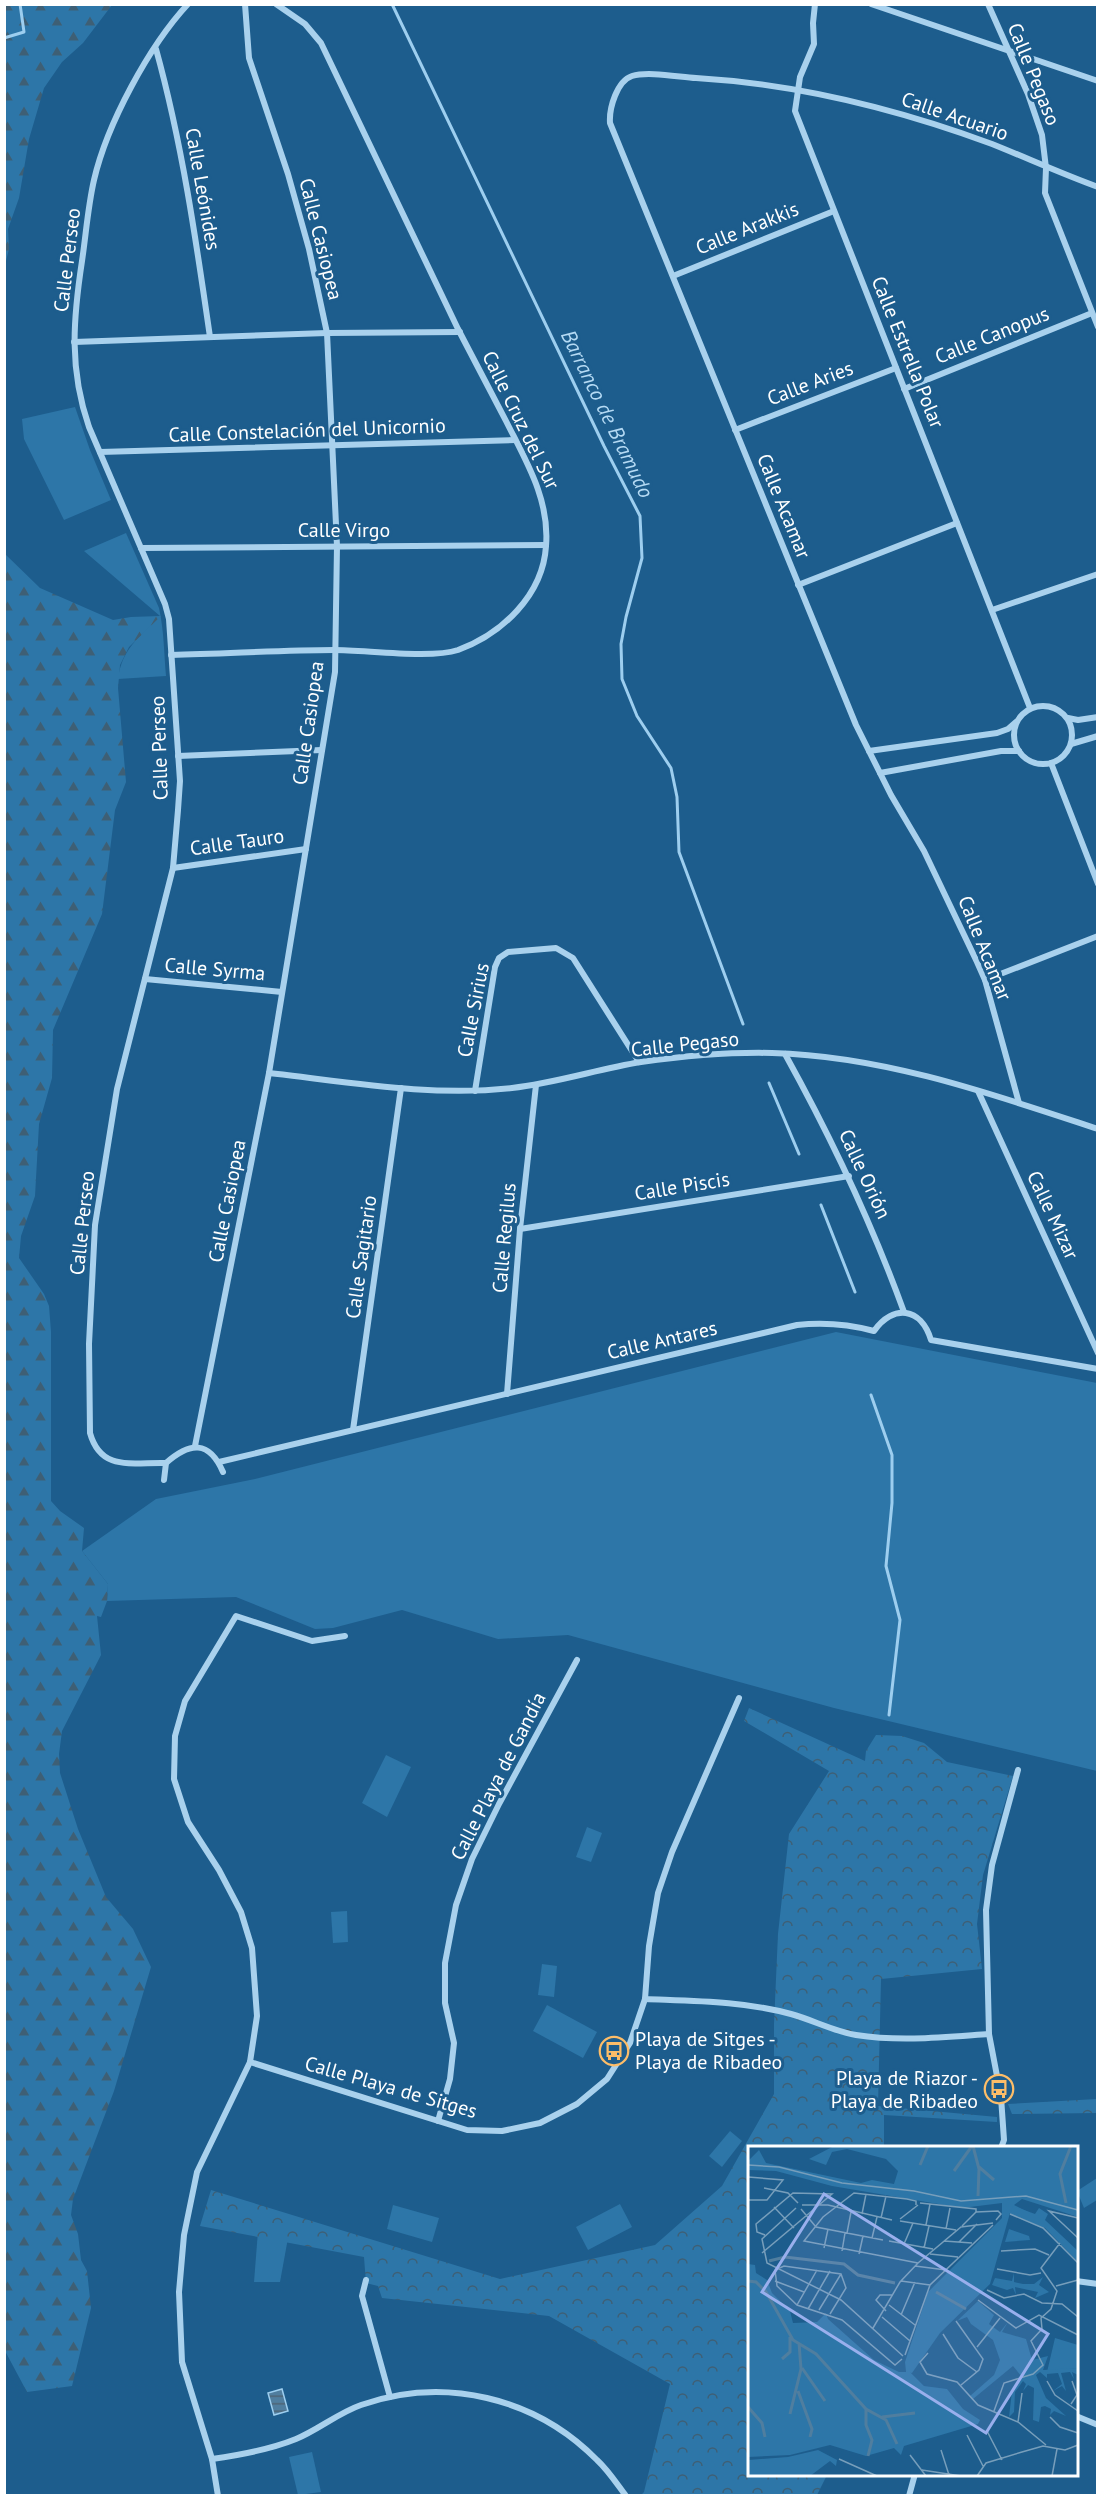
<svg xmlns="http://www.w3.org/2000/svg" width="1102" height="2500" font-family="'PT Sans',sans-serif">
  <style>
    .grass { fill: #2d76a8 }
    .forest { fill: url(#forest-firs) }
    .park { fill: url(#park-crowns) }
    .water { fill: url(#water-rules); stroke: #9dceef; stroke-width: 1.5 }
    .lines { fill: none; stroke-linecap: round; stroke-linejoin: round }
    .stream { stroke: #9dceef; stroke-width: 3 }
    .minor { stroke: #a9d1ed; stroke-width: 6 }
    .labels { text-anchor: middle; stroke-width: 6; stroke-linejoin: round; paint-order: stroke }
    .street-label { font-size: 20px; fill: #fff; stroke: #1d5d8d }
    .poi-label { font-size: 20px; fill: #fff; stroke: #1d5d8d; text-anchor: start }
    .water-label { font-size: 21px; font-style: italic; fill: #b5daf4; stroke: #1d5d8d }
    .inset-river { fill: none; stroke: #507e9f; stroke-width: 3 }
    .inset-road { fill: none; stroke: #779ebb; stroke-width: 1.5 }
    .view { fill: #99afed; fill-opacity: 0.15; stroke: #99afed; stroke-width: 3 }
    .inset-edge { fill: none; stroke: #fff; stroke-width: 3 }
  </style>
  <defs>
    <pattern id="forest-firs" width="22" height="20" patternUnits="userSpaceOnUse" patternTransform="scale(1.5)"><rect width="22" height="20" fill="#2d76a8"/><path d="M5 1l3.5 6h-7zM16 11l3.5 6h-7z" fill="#3e5f75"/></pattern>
    <pattern id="park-crowns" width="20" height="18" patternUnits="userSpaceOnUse" patternTransform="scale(1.5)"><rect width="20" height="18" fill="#2d76a8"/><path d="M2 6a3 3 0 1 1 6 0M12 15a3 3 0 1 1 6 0" fill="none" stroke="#3e5f75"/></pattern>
    <pattern id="water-rules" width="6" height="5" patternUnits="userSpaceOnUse" patternTransform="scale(1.5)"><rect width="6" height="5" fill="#507e9f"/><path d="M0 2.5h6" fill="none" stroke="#4e6576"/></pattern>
  </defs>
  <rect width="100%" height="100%" fill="#1d5d8d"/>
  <g class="grass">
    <path d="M75 407 90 450 111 500 64 520 24 439 22 419Z"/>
    <path d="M126 533 159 608C164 630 164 653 166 676L118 679C122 648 140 637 160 616L84 551Z"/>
    <path d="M836 1332 1097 1383V1771L834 1708 568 1635 498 1639 402 1610 333 1628 315 1629 236 1597 107 1601 108 1584 82 1551 156 1499 255 1479Z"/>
    <path d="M386 1755 411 1767 387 1817 362 1803Z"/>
    <path d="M587 1827 602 1833 591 1862 576 1857Z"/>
    <path d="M347 1911 348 1942 333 1943 331 1912Z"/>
    <path d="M542 1964 557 1966 554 1997 538 1995Z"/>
    <path d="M547 2005 597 2032 583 2058 533 2031Z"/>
    <path d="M730 2131 742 2141 722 2167 709 2156Z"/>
    <path d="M1097 2178V2200L1084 2208 1077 2191Z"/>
    <path d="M620 2204 632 2227 588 2250 576 2227Z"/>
    <path d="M393 2205 439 2218 432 2242 387 2229Z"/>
    <path d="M258 2231 288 2238 280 2282H254Z"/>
    <path d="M312 2452 321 2492 298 2495 289 2457Z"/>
  </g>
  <g class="forest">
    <path d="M5 4 112 5 83 43 62 62 44 88 29 139 19 198 8 229 9 249 5 265Z"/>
    <path d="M4 553 40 588 113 620 131 617 161 616 129 647 120 665 118 688 126 782 115 810 102 914 53 1030 52 1078 39 1124 35 1196 21 1236 19 1258 44 1294 49 1306 51 1332V1501L60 1511 84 1528 82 1551 108 1584 107 1601 101 1617 97 1616 101 1655 62 1731 59 1754 60 1773 78 1829 106 1897 133 1929 151 1967 114 2091 73 2199 71 2215 78 2234 81 2260 87 2271 91 2308 72 2386 27 2392 4 2349Z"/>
  </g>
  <g class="park">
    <path d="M749 1708 865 1761 866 1751 876 1735 902 1736 924 1743 947 1762 1013 1776 983 1875 977 1924 982 1969 881 1979 878 2106 997 2117V2122L884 2115V2147L750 2148V2474L827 2475 817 2495H641L644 2492 670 2384 549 2316 382 2298 378 2286 366 2283 364 2257 200 2226 211 2190 500 2279 655 2245 722 2186 774 2094V2024L778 1934 789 1834 829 1771 744 1721Z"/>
    <path d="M1097 2099V2113L1012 2114 1008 2104Z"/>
  </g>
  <path class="water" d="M282 2389 288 2411 274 2415 268 2393Z"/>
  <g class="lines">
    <g class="stream">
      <path d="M392 4 604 446 640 516 642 558 626 617 621 644 622 679 637 716 671 768 677 797 679 852 743 1024"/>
      <path d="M4 38 24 32 20 4"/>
      <path d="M769 1083 799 1154"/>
      <path d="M821 1205 855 1292"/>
      <path d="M871 1395 892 1455V1503L886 1566 900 1620 889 1715"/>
    </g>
    <g class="minor">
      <path d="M815 4 813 23 814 44 800 77 795 111 1030 708"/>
      <path d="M871 4 1098 81"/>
      <path d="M988 4 1028 94 1042 135 1046 168 1045 193 1098 327"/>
      <path d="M156 49C182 143 196 240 210 337"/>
      <path d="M673 276 834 211"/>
      <path d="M74 342 327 333 460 332"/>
      <path d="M904 389 1092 313"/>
      <path d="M735 430 896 368"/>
      <path d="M100 452 515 440"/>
      <path d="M141 548 546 545"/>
      <path d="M798 585 957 523"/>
      <path d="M992 610 1098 574"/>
      <path d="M171 655C226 654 280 650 334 650 366 650 431 659 458 650 502 634 543 595 546 546 550 500 526 461 506 421 490 390 474 360 458 329 412 234 367 138 321 43L305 24 276 4"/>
      <circle cx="1043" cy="735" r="29"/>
      <path d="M1068 718 1078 720 1098 717"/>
      <path d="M1071 744 1098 736"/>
      <path d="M869 751 997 733 1008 729 1016 722"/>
      <path d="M178 756 322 750"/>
      <path d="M1051 763 1098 884"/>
      <path d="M880 773 1001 751H1019"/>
      <path d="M173 868 306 849"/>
      <path d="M145 979 282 992"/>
      <path d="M985 980 1098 936"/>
      <path d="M785 1054C832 1139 871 1221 904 1312"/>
      <path d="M269 1073C349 1082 431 1097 512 1088 556 1083 598 1069 641 1062 684 1056 728 1052 772 1053 884 1056 992 1094 1098 1129"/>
      <path d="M475 1091 495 967 499 958 508 952 556 948 573 958 639 1062"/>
      <path d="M978 1091 1098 1353"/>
      <path d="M1019 1103 985 980 977 962 924 851 891 795 856 725 610 123C609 108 617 81 632 76 648 71 679 77 696 78 797 84 897 109 992 144 1027 158 1062 174 1098 187"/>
      <path d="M520 1229 849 1176"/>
      <path d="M507 1394 520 1229 536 1085"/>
      <path d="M353 1430 401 1088"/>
      <path d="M195 1446 269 1073 335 672 337 546 327 333 309 249 288 174 249 58 245 4"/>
      <path d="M219 1462 797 1325C824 1322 848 1324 874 1331 893 1304 921 1307 931 1340L1098 1369"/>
      <path d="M166 1463C132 1462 101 1472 90 1433L89 1344 95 1225 117 1089 173 868 178 810 180 781 169 619 165 604 89 427C69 369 73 320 82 261 86 234 88 206 94 180 107 124 149 46 188 4"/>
      <path d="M164 1480 166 1463C190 1442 209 1440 223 1472"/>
      <path d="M645 1999C693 2001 744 2001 791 2014 813 2020 833 2031 856 2035 900 2042 946 2037 989 2034"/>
      <path d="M250 2062 467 2130 502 2131 540 2123 577 2104 607 2079 630 2043 645 1999 649 1946 658 1893 672 1852 739 1698"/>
      <path d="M438 2121 450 2079 454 2043 445 2003V1963L456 1905 472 1859 499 1804 577 1660"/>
      <path d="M1001 2148 1004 2140 1001 2097 989 2034 986 1910 992 1865 1018 1770"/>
      <path d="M366 2280 362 2296 390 2397"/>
      <path d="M1076 2281 1098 2284"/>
      <path d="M1076 2416 1098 2425"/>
      <path d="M212 2459C240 2455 269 2450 296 2439 318 2430 338 2413 361 2405 444 2376 535 2397 597 2460 608 2470 617 2484 626 2496"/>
      <path d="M218 2496 212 2459 182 2362 179 2292 184 2235 197 2172 250 2062 257 2016 252 1948 241 1912 219 1870 188 1822 174 1779 175 1736 185 1701 236 1616 312 1641 345 1636"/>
      <path d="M909 2496 915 2474"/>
    </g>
  </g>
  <defs>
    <g id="bus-ring" transform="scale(1.5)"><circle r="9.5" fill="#1d5d8d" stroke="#fdbd68" stroke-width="1.5"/><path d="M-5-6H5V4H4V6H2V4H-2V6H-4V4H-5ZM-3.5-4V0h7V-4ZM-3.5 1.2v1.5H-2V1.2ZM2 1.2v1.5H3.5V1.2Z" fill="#fdbd68"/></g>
  </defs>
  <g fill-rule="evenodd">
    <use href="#bus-ring" x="614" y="2051"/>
    <use href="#bus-ring" x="999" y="2089"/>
  </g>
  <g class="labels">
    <g class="street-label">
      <text transform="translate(1034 74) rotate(68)" y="7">Calle Pegaso</text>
      <text transform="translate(955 116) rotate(19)" y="7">Calle Acuario</text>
      <text transform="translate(203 189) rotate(80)" y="7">Calle Leónides</text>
      <text transform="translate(747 228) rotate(-22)" y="7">Calle Arakkis</text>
      <text transform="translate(321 239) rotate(76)" y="7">Calle Casiopea</text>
      <text transform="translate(67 260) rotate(-83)" y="7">Calle Perseo</text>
      <text transform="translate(992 335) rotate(-22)" y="7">Calle Canopus</text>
      <text transform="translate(908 352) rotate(68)" y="7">Calle Estrella Polar</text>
      <text transform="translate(810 383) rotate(-21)" y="7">Calle Aries</text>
      <text transform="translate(521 420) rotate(64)" y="7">Calle Cruz del Sur</text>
      <text transform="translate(307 430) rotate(-2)" y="7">Calle Constelación del Unicornio</text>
      <text transform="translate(784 506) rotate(68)" y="7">Calle Acamar</text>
      <text x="344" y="537">Calle Virgo</text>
      <text transform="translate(308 723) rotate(-82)" y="7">Calle Casiopea</text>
      <text transform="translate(159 748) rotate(-92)" y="7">Calle Perseo</text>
      <text transform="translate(237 842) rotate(-8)" y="7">Calle Tauro</text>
      <text transform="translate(985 948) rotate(68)" y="7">Calle Acamar</text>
      <text transform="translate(215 969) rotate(5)" y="7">Calle Syrma</text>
      <text transform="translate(473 1010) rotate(-79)" y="7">Calle Sirius</text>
      <text transform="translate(685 1044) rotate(-6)" y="7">Calle Pegaso</text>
      <text transform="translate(865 1174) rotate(65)" y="7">Calle Orión</text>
      <text transform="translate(682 1186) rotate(-9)" y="7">Calle Piscis</text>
      <text transform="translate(227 1201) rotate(-79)" y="7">Calle Casiopea</text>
      <text transform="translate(1053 1215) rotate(65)" y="7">Calle Mizar</text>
      <text transform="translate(82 1223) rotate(-84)" y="7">Calle Perseo</text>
      <text transform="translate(504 1238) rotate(-85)" y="7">Calle Regilus</text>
      <text transform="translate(361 1257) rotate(-82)" y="7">Calle Sagitario</text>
      <text transform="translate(662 1340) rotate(-13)" y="7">Calle Antares</text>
      <text transform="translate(498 1776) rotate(-63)" y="7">Calle Playa de Gandía</text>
      <text transform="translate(391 2087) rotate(16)" y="7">Calle Playa de Sitges</text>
    </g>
    <g class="poi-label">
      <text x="635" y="2046">Playa de Sitges -<tspan x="635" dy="23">Playa de Ribadeo</tspan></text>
      <text x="978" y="2085" text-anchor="end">Playa de Riazor -<tspan x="978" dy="23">Playa de Ribadeo</tspan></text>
    </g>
    <g class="water-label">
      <text transform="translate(607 414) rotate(64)" y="7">Barranco de Bramudo</text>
    </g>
  </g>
  <g transform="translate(748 2146)">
    <rect width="330" height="330" fill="#1d5d8d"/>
    <path d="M86 0H330V71L274 53 266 59 296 74 262 67 242 138 192 187 164 227 158 226 157 216 180 146 254 72V57L214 62 84 40 28 25 0 24V15L11 4 18 17 113 37 124 34 146 38 150 25 138 13 99 3 84 6 78 19 61 13ZM307 192 330 199V222L299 226Z" fill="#2d76a8"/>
    <path d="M0 118 7 119 8 127 19 134 24 147 42 165 45 177 69 176 78 167 80 173 126 214 151 226H162L176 240 199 243 215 263 232 274 230 278 156 300 153 309 146 302 118 310 82 299 42 309 0 311ZM70 304 89 314 88 320 82 315 62 330H0V314L40 311Z" fill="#2d76a8"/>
    <path d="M265 60 287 68 291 62 300 68 297 74 330 105V116L297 82 262 68ZM261 83 281 90 282 94 257 96ZM266 127V136L275 138H286L295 131 291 139 301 146 287 152 290 146 267 141 268 149 265 142 259 144 244 139 247 132 264 135ZM230 155 246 169 241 178 252 186 260 176 254 186 278 193 284 214 300 210 295 224 330 222V229L324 226 326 233 322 226 313 227 318 245 314 240 305 245 314 238 310 227 299 228V232L292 226 288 229 298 252 318 270 306 265 302 269 303 263 297 260 293 261 291 276 285 274 286 242 280 239 275 245 278 238 275 235 267 246 266 266 261 271 264 245 274 231 265 220 225 253 222 250 246 229 252 214 245 194 223 178 219 171 209 175Z" fill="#2d76a8"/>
    <path class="inset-river" d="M225 0 231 23 230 50M172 19 180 0M231 21 246 34M206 25 224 0M318 57 312 28 323 0M21 115 37 111 96 118 110 129 147 137M0 135 8 136 18 146 45 194 68 208 118 263 138 274 149 298M188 146 218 163M34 213 42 206V191M54 222 77 255M50 245 64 283 62 291M0 261 14 277 17 291M118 263V279L124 294 120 310M42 268 53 223 51 197M134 271 167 267"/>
    <path class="inset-road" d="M0 19 31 21 94 37 166 45 213 55 278 50 330 64M0 31 35 34 19 54H0M16 42 40 47 50 57M172 57 228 63V66M54 59H80L144 74M168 59V55L159 53 106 47 75 71 56 95 170 117M26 61 46 82M48 62 14 93 19 117 93 154 155 210M53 63 68 81 135 94M228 66 250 65 253 68 248 74M114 68 118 48M262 68 295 82 330 117M133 72 138 50M330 72 301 65 330 92M152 73 170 59M152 75 208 84M178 79 182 58M214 80 228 66M198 83 202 62M99 87 103 66M124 92 129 71M141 95 185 103M196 95 224 97M211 96 229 78M156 98 165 77M76 102 80 83M176 102 181 80M94 105 97 87M253 105 287 103 301 109M14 107 84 48 45 47 8 78 9 86 17 89M111 108 115 90M182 108 210 111M167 120 198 124M249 123 282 129 293 127M27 124 29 140 49 159 94 174 147 219 154 213M27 124 36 120 93 128 98 142 82 168M27 135 56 146M153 135 182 139M308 140 330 134M239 144 256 152 276 148 294 157 314 158 330 171M230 154 268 182 291 169 330 189M49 159 69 124M141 159 167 179M60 163 82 125M71 164 93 128M138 165 128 154 132 149H145M153 169 167 136M134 171 162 195M208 175 235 213 231 224 213 239M125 182 152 136 170 117 213 81 245 77M195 188 210 212 229 226M229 201 252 172M180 207 172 216 179 228 209 236 230 259 270 276 298 299M157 209 182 139 245 79M299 235 307 249 330 265M323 258 329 249 324 235M246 265 256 237 285 228 295 219 283 195 294 183 293 172 303 163 309 145 293 122 312 97M302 271 312 281 330 287M270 276 274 247M239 285 254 314M219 289 235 320M193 304 201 329M162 309 178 330M91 313 129 330M174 324 213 330M229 330 238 317 274 306 295 300 317 304 330 299M304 330 309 303"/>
    <path class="view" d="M76 48 300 188 238 287 14 146Z"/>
    <rect width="330" height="330" class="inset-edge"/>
  </g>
  <rect width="1102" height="2500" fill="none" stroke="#ffffff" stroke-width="12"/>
</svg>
